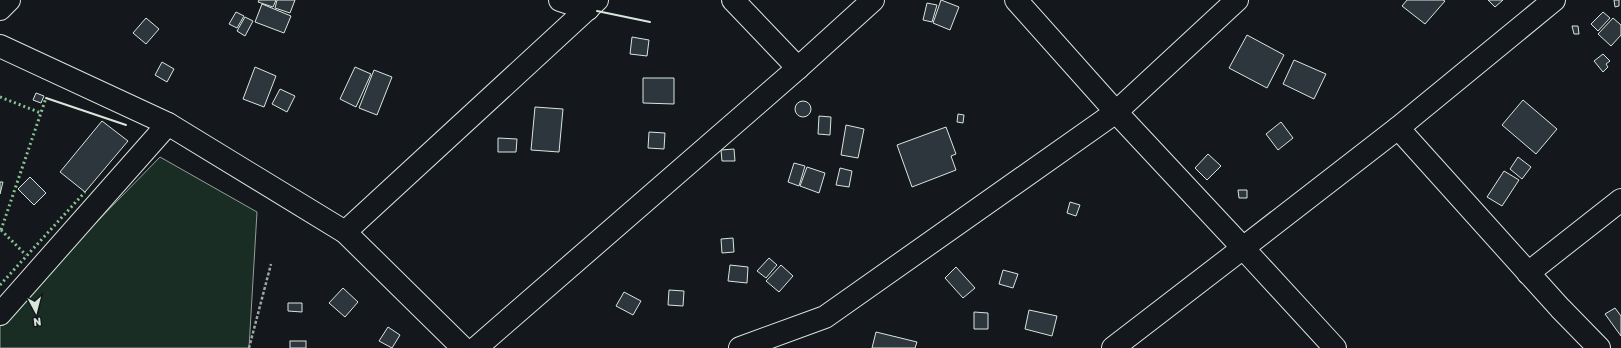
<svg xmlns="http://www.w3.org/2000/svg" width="1621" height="348" font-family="Rubik,sans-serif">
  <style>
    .green { fill: #1a2d24; stroke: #939e99 }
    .building { fill: #2c363c; stroke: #d8e6dc }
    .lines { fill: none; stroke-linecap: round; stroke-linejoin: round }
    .minor-casing { stroke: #d8e6dc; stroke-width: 24 }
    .path { stroke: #9da8a2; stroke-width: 2.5; stroke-dasharray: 3 2; stroke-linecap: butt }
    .minor { stroke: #14181c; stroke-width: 22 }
    .hedge { stroke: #8ac095; stroke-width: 3; stroke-dasharray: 2 3; stroke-linecap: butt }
    .wall { stroke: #d8e6dc; stroke-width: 2 }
  </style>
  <rect width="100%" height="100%" fill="#14181c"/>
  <path class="green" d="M160 157 257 212 249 348H0V321Z"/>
  <g class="building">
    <path d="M259 0H276L273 7 258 2Z"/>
    <path d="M277 0H295L290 13 275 8Z"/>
    <path d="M941 0 959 7 950 30 933 23Z"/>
    <path d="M1407 0H1443L1445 1 1425 24 1402 6Z"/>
    <path d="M1488 0H1503L1495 7Z"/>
    <path d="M1614 0H1619V6L1615 7Z"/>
    <path d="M927 3 937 5 932 22 923 20Z"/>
    <path d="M262 4 291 16 284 33 255 22Z"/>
    <path d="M236 12 244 16 237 28 229 24Z"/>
    <path d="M1603 12 1610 18 1598 31 1591 24Z"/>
    <path d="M245 17 253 21 245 36 237 31Z"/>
    <path d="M146 18 159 29 146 44 133 33Z"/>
    <path d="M1613 18 1621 25V35L1611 46 1598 34Z"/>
    <path d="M1572 26H1578L1579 34H1574Z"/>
    <path d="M1247 35 1284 55 1267 88 1229 68Z"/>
    <path d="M632 37 649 40 647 56 630 54Z"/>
    <path d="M1603 54 1610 61 1606 64 1608 67 1603 72 1594 61Z"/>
    <path d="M1294 60 1326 74 1314 99 1283 84Z"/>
    <path d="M162 62 174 69 167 82 155 75Z"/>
    <path d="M255 67 276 76 264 107 243 99Z"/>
    <path d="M355 67 371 74 356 107 340 99Z"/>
    <path d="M374 70 392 77 377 115 359 108Z"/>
    <path d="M643 78H674V104L643 103Z"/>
    <path d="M280 89 295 96 287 112 272 104Z"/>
    <path d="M36 93 44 96 41 103 33 100Z"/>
    <path d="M1523 100 1557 129 1536 154 1502 125Z"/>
    <circle cx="803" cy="109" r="8"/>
    <path d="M535 107 563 109 559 152 531 150Z"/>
    <path d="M958 114 964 115 963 123 957 122Z"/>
    <path d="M819 116 831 117 830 135 818 134Z"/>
    <path d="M102 121 128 141 85 192 60 172Z"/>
    <path d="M1281 122 1293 138 1278 150 1266 134Z"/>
    <path d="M846 125 864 129 858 158 841 155Z"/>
    <path d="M946 127 956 154 951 156 956 170 912 187 897 145Z"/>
    <path d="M649 132 665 133 664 149 648 148Z"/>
    <path d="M498 138 517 139 516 152H498Z"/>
    <path d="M734 149 735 161H722L721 150Z"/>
    <path d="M1208 154 1221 166 1207 180 1195 168Z"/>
    <path d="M1518 157 1531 167 1522 179 1510 169Z"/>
    <path d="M794 163 805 166 799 186 788 182Z"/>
    <path d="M807 167 825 173 819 193 800 186Z"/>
    <path d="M840 168 852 171 849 187 836 185Z"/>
    <path d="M1504 171 1519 180 1502 206 1487 197Z"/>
    <path d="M30 177 46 193 34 205 18 189Z"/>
    <path d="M0 182H3L0 194Z"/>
    <path d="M1238 190H1247V198H1239Z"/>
    <path d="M1070 202 1080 205 1076 216 1067 213Z"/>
    <path d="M733 238 734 252 722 253 721 239Z"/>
    <path d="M769 258 777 265 766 278 757 271Z"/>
    <path d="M730 265 748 267 747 283 728 281Z"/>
    <path d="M781 265 793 276 779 292 766 281Z"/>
    <path d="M956 267 975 288 963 298 945 278Z"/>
    <path d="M1003 270 1018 274 1013 288 999 284Z"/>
    <path d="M343 288 358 302 345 317 329 303Z"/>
    <path d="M669 290 684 291 683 306 668 305Z"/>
    <path d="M624 292 641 301 633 315 616 306Z"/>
    <path d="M288 303H302V312L288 311Z"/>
    <path d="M1615 308 1621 316V336L1605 314Z"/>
    <path d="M1029 310 1057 316 1052 336 1025 329Z"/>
    <path d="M974 312 988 313V329H974Z"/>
    <path d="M388 327 400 335 392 348 379 341Z"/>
    <path d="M876 332 917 342 915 348H872Z"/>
    <rect x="290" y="341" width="16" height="7"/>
  </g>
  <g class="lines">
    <g class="minor-casing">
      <g id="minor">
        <path d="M560 0 588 9"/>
        <path d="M733 0 798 68"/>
        <path d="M1016 0 1116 112 1243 248 1398 128 1560 308 1599 348"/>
        <path d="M0 9 9 0"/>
        <path d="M0 46 168 124 345 232 463 348"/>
        <path d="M1398 128 1554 0"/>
        <path d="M345 232 597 0"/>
        <path d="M1528 273 1621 200"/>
        <path d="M0 314 168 124"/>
        <path d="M476 348 798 68 873 0"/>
        <path d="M740 348 825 317 1116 112 1237 0"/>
        <path d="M1113 348 1243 248 1335 348"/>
      </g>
    </g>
    <path class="path" d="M249 348 271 264"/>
    <use href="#minor" class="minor"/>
    <g class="hedge">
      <path d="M0 97 41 113"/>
      <path d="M1 230 46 98"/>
      <path d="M1 230 26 255"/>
      <path d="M0 285 85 192"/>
    </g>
    <g class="wall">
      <path d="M597 11 650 22"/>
      <path d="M46 98 126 125"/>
    </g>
  </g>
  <g transform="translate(36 312) rotate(173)" stroke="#14181c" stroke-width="3" paint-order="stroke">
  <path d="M0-3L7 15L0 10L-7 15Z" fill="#d8e6dc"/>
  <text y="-6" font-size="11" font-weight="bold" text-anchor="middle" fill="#d8e6dc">N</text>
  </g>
</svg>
